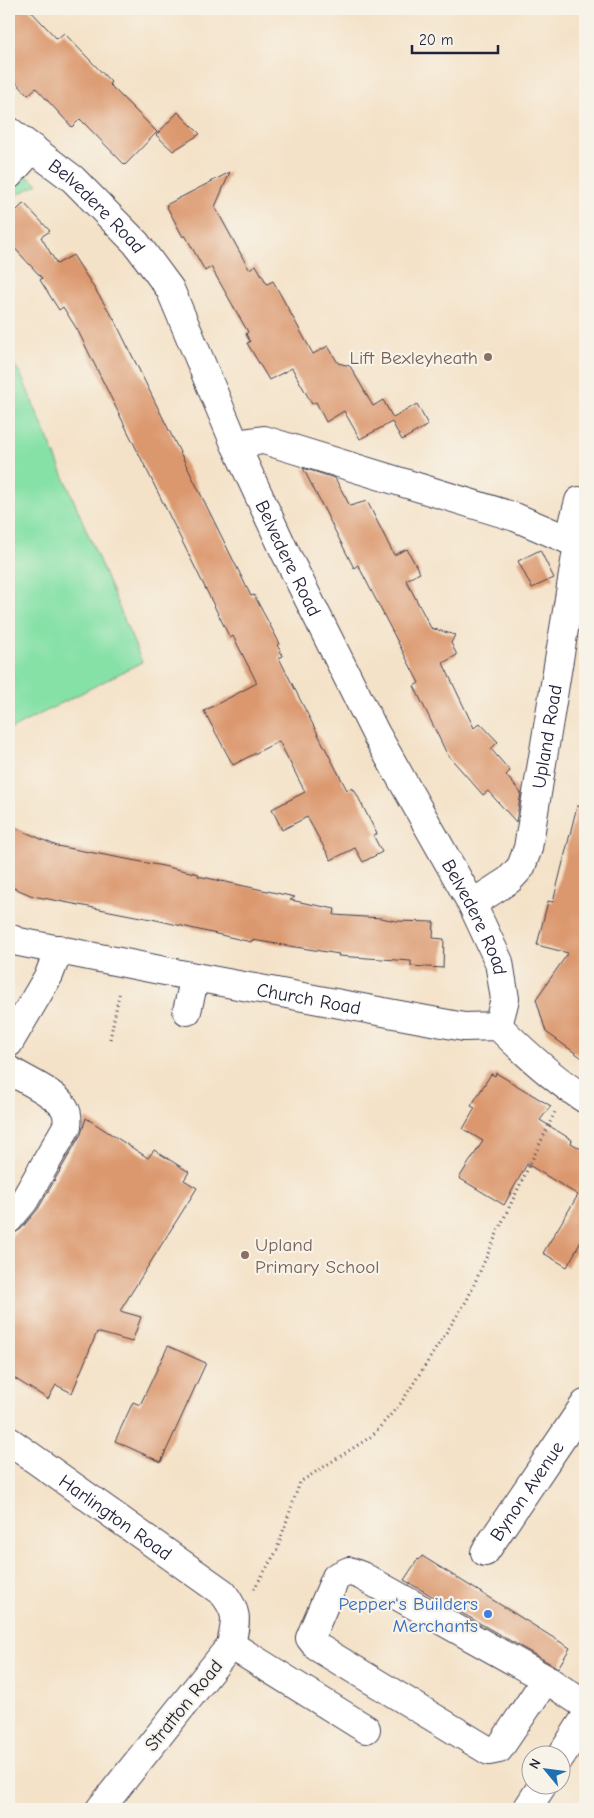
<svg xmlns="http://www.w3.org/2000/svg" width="594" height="1818" font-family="'Comic Neue',sans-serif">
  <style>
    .green { fill: #86e1a7; stroke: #548271 }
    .building { fill: #db976d }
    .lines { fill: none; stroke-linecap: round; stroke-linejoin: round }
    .minor-casing { stroke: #423f50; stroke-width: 30 }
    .path { stroke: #423f50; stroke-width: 3; stroke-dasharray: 1 4; stroke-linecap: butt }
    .minor { stroke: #fff; stroke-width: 28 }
    .education-dot { fill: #8d6e63; stroke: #f7f3e8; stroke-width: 2 }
    .shop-dot { fill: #3f7fe0; stroke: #f7f3e8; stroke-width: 2 }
    .labels { text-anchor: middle; stroke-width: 4.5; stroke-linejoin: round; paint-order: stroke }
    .street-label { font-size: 19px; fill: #22223b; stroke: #f7f3e8 }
    .education-label { font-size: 19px; fill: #785e54; stroke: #f7f3e8; text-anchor: end }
    .shop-label { font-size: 19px; fill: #366cbe; stroke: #f7f3e8; text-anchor: end }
  </style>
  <rect width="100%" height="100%" fill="#f7f3e8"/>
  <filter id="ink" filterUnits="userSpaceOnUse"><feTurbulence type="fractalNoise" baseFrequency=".02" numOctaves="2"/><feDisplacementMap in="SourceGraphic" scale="10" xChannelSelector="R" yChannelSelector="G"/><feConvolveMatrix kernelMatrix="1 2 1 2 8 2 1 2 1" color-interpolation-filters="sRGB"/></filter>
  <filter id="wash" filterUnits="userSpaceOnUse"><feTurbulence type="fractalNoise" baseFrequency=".0096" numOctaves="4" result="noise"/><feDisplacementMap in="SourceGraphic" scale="20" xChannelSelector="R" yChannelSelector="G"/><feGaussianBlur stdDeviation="1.12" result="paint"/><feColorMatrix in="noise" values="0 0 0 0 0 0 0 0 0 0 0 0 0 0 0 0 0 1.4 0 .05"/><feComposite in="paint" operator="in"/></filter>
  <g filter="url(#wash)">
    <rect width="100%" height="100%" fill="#f4e2c8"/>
    <g class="green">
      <path d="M9 164 38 184 9 199Z"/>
      <path d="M9 356 21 375 142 662 9 730Z"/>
    </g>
    <g id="blocks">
      <g class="building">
        <path d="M9 9H29L57 39 64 33 111 82 109 84 157 132 125 165 80 119 72 127 36 88 28 95 9 75Z"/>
        <path d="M178 112 200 134 173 151 156 135Z"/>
        <path d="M230 172 215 207 249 269 256 265 267 284 273 281 313 354 328 346 338 363 350 366 373 406 383 400 393 418 417 404 428 425 402 440 392 422 360 439 344 411 326 422 316 402 312 404 292 368 269 380 247 343 250 342 246 334 248 332 211 267 205 271 185 235 183 237 166 205Z"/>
        <path d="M24 203 50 231 41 237 57 264 73 255 114 319 251 596 254 595 280 644 277 645 283 656 279 658 309 717 347 790 351 788 352 790 354 789 377 834 373 835 382 852 363 862 355 848 331 860 307 817 282 830 272 809 305 792 279 741 233 765 204 711 257 683 233 636 230 638 78 331 63 307 59 310 40 280 42 278 9 242V218Z"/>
        <path d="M303 468 335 478 350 506 367 501 394 555 407 549 420 573 406 580 431 628 455 635 451 643 457 655 443 663 474 728 480 723 498 742 491 749 510 771 506 775 521 793 516 822 488 791 483 795 447 754 414 686 419 683 358 565 354 568Z"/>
        <path d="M540 550 554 578 532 588 518 561Z"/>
        <path d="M577 806 585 807V1060L546 1032 536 999 568 953 537 945 548 901 553 902Z"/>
        <path d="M9 825 57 846 163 866 199 874 198 876 295 897 290 900 335 909 334 915 381 918 396 921 434 922 433 938 444 939 443 968 411 966V961L338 956 339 954 252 940 251 942 156 920 33 896 9 886Z"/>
        <path d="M496 1073 551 1106 540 1120 572 1140 571 1143 585 1151V1234L567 1267 543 1253 578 1195 527 1164 504 1205 459 1178 483 1141 463 1129 475 1108 471 1106 491 1074 495 1076Z"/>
        <path d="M86 1118 148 1158 154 1150 189 1172 184 1180 197 1188 120 1311 141 1317 132 1342 97 1332 72 1393 56 1385 48 1399 9 1375V1240L13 1234 21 1229 38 1209 81 1134Z"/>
        <path d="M168 1346 206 1363 161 1462 115 1441 133 1402 140 1405Z"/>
        <path d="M422 1556 570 1648 558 1668 404 1580 418 1559 419 1560Z"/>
      </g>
    </g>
  </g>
  <g filter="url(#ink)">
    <use href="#blocks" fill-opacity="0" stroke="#423f50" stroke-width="1"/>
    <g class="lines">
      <g class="minor-casing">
        <g id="minor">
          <path id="s1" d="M9 131 73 179 136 243 170 289 235 444 284 550 376 734 472 904 499 962 505 999 498 1026"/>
          <path d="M9 175 33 148"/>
          <path d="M235 444 264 440 515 517 585 547"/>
          <path id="s2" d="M472 904 509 880 521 867 528 848 578 544 574 520 579 501"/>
          <path id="s3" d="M9 938 19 942 195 977 464 1027 498 1026C525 1053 553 1079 585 1099"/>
          <path d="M187 1011 195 977"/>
          <path d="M9 1043 49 975 59 949"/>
          <path d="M9 1070C25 1080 54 1092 64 1107 68 1113 68 1119 67 1126L24 1201 9 1219"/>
          <path id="s4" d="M9 1441 223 1593C239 1614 236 1620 231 1645L100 1809"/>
          <path id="s5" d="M485 1552 585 1404"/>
          <path d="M231 1645 366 1729"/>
          <path d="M546 1679 499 1749 489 1751 317 1647 310 1638 336 1577 349 1571 362 1576 546 1679 585 1705"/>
          <path d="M561 1756 585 1718"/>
          <path d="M527 1809 542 1786"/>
        </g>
      </g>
      <g class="path">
        <path d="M110 1039 120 990"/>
        <path d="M254 1589 276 1552 300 1482 372 1436 401 1403 467 1300 504 1218 555 1112"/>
      </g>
      <use href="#minor" class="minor"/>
    </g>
  </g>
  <g class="education-dot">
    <circle cx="488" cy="357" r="5"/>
    <circle cx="245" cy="1255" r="5"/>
  </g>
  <circle class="shop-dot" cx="488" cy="1614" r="5"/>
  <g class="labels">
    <g class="street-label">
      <text dy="7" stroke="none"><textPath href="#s1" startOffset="116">Belvedere Road</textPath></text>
      <text dy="7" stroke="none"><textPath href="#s1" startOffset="521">Belvedere Road</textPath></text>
      <text dy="7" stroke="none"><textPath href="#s2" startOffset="195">Upland Road</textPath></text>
      <text dy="7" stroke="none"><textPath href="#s1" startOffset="926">Belvedere Road</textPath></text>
      <text dy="7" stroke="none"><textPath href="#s3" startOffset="306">Church Road</textPath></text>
      <text dy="7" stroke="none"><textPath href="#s5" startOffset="74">Bynon Avenue</textPath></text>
      <text dy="7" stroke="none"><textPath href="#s4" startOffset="131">Harlington Road</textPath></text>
      <text transform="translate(183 1705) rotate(-51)" y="7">Stratton Road</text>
    </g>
    <g class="education-label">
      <text x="478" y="364">Lift Bexleyheath</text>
      <text x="255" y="1251" text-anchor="start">Upland<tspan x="255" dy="22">Primary School</tspan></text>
    </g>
    <g class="shop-label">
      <text x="478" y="1610">Pepper's Builders<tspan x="478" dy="22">Merchants</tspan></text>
    </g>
  </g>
  <rect width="594" height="1818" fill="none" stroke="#f7f3e8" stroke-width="30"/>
  <g transform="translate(546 1770) rotate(299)"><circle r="24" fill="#f7f3e8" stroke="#a29fa3"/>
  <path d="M0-4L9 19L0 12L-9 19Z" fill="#1f6fb2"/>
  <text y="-8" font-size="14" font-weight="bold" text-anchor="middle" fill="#22223b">N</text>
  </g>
  <path d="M412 45v8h86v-8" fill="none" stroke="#22223b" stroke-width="2.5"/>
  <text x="419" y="45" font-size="15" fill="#22223b" stroke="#f7f3e8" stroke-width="4" paint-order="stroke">20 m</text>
</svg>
